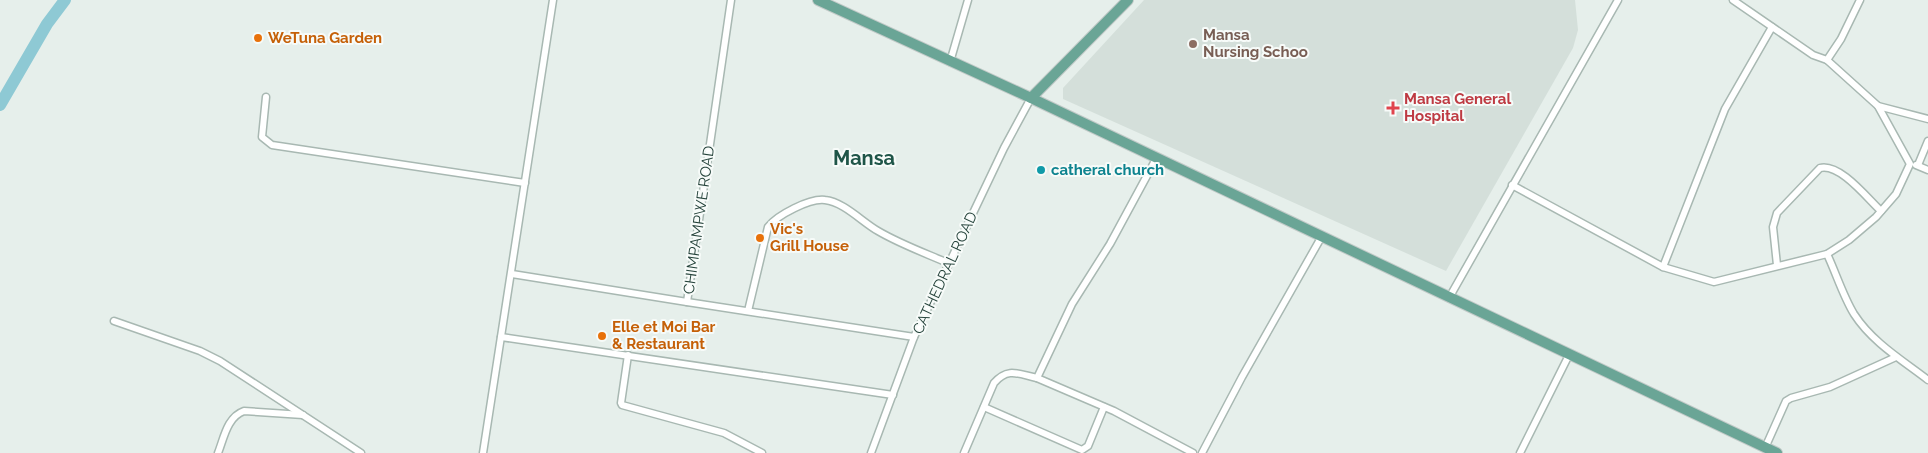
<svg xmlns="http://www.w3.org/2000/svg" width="1928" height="453" font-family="Raleway,sans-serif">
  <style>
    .built { fill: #d4dfda }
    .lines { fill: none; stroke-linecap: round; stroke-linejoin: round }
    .river { stroke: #8ec9d4; stroke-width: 12 }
    .street-casing { stroke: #a8b8b2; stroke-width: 9 }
    .primary-casing { stroke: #c2cac8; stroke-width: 12 }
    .street { stroke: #fff; stroke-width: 6 }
    .primary { stroke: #6aa596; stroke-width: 10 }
    .food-dot { fill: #e8710a; stroke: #f7fbf9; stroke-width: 2 }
    .education-dot { fill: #8d6e63; stroke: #f7fbf9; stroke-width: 2 }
    .health-dot { fill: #e0444e; stroke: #f7fbf9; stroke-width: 2 }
    .culture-dot { fill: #0f9aa8; stroke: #f7fbf9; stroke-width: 2 }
    .labels { text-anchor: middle; stroke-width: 4; stroke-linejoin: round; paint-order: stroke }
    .education-label { font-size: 15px; font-weight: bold; fill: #785e54; stroke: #f7fbf9; text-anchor: start }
    .food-label { font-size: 15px; font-weight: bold; fill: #c56008; stroke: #f7fbf9; text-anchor: start }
    .health-label { font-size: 15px; font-weight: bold; fill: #be3a42; stroke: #f7fbf9; text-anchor: start }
    .culture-label { font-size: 15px; font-weight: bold; fill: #0d838f; stroke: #f7fbf9; text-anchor: start }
    .street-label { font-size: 15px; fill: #24423a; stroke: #f7fbf9 }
    .district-label { font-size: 20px; font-weight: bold; fill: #1f5548; stroke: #f7fbf9 }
  </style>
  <rect width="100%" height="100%" fill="#e6efeb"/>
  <path class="built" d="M1144 0H1575L1578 30 1573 48 1446 271 1063 99V88Z"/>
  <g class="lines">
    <path class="river" d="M0 105 47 24 65 0"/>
    <g class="street-casing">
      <g id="street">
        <path d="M731 0 687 302 914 337"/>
        <path d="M1733 0 1813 55 1827 60 1841 39 1860 0"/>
        <path d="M950 62 968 0"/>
        <path d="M266 97 262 137 272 145 525 183"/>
        <path d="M1878 106 1928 119"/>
        <path d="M1916 165 1928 170"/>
        <path d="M1918 165 1928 141"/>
        <path d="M1512 185 1663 267 1725 109 1772 27"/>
        <path d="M1827 254C1836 273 1843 296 1854 314 1872 342 1902 360 1928 380"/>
        <path d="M1777 265 1773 227 1777 213 1820 168C1840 163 1867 198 1881 211"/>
        <path d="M1663 267 1714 282 1827 254 1849 240 1876 217 1896 194 1910 164 1878 106 1827 60"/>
        <path d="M512 274 687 302"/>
        <path d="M1449 298 1618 0"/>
        <path d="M748 311 768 227C777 215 810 198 825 200 844 202 862 222 878 231 900 244 925 253 948 263"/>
        <path d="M114 321 200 351 220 361 361 453"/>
        <path d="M501 337 893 395"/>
        <path d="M628 355 621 403 622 405 724 433 762 453"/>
        <path d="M1037 378 1114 411 1193 453"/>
        <path d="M984 407 1082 450 1088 446 1104 407"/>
        <path d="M1765 448 1786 401 1791 398 1830 387 1896 357"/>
        <path d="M218 453C224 438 227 417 244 411L303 415"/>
        <path d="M483 453 553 0"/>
        <path d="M871 453 914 337 1004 148 1031 98"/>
        <path d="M964 453 994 383C1008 367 1018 374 1037 378L1072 304 1110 244 1156 159"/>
        <path d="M1202 453 1242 377 1322 236"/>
        <path d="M1520 453 1569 355"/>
      </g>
    </g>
    <g class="primary-casing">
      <g id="primary">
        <path d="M818 0 1031 98 1777 453"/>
        <path d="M1031 98 1128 0"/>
      </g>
    </g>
    <use href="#street" class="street"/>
    <use href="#primary" class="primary"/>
  </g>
  <g class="food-dot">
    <circle cx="258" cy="38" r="5"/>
    <circle cx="760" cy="238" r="5"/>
    <circle cx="602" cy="336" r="5"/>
  </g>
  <circle class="education-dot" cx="1193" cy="44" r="5"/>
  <path class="health-dot" d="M1390.5 100.5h5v5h5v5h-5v5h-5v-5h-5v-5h5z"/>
  <circle class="culture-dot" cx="1041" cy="170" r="5"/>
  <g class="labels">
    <g class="education-label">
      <text x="1203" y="40">Mansa<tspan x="1203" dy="17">Nursing Schoo</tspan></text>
    </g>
    <g class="food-label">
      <text x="268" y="43">WeTuna Garden</text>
      <text x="770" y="234">Vic's<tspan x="770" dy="17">Grill House</tspan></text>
      <text x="612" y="332">Elle et Moi Bar<tspan x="612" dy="17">&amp; Restaurant</tspan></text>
    </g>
    <g class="health-label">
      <text x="1404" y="104">Mansa General<tspan x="1404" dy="17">Hospital</tspan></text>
    </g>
    <g class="culture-label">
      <text x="1051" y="175">catheral church</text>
    </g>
    <g class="street-label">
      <text transform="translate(699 220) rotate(-82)" y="5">CHIMPAMPWE ROAD</text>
      <text transform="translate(945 273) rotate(-65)" y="5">CATHEDRAL ROAD</text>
    </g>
    <g class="district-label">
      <text x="864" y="165">Mansa</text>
    </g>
  </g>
</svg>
